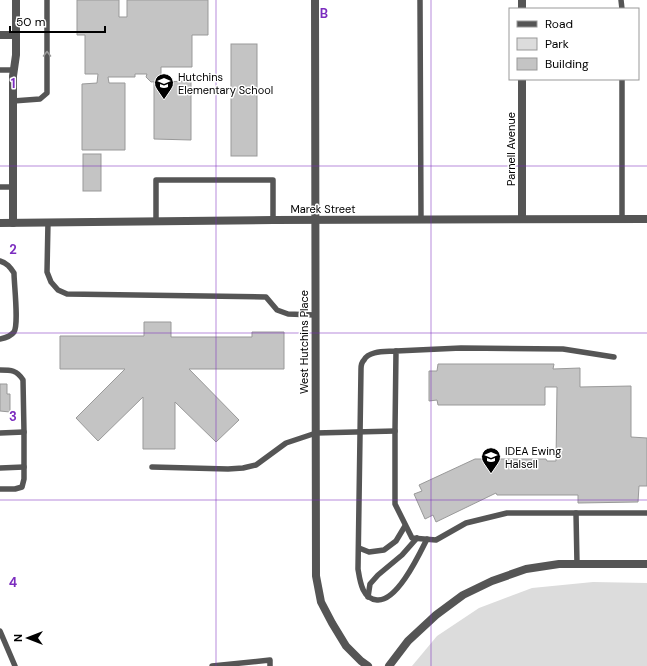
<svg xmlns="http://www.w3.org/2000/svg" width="647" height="666" font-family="'DM Sans',sans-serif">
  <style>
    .green { fill: #dcdcdc }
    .building { fill: #c4c4c4; stroke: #999 }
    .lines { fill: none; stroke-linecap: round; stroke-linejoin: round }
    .service { stroke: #555; stroke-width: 5.5 }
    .minor { stroke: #555; stroke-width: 8 }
    .tertiary { stroke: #555; stroke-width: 8 }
    .oneway { stroke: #999 }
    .grid { fill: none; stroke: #7b2cbf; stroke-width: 1; stroke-opacity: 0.55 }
    .labels { text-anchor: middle; stroke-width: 3; stroke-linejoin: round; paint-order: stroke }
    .poi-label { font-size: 11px; fill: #000; stroke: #fff; text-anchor: start }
    .street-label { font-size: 11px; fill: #000; stroke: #fff }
    .grid-label { font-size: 13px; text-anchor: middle; font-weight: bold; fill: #7b2cbf; stroke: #fff; stroke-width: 3; stroke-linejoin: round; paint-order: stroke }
  </style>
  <rect width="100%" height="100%" fill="#fff"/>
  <path class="green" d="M593 582 647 583V666H412L437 636 479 608 532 588Z"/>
  <g class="building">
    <path d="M77 0H119V17H127V0H208V35H192V67H161V81L151 82 146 77 147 74H135V77H108L109 83H125V150H82V84L97 83 98 74H85V35H77Z"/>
    <rect x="231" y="44" width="26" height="112"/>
    <path d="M191 81V140L154 139V82Z"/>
    <rect x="83" y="154" width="18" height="37"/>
    <path d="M144 322H171V337H252V332H284V369H189L239 420 216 442 175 402V449H143V397L98 441 76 418 125 369H60V336H144Z"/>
    <path d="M438 364H554L553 369 580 368V387L631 386V437L647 438V486H639L638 502 578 503V495H497L496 493 436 522 433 515 425 519 414 494 422 491 419 485 475 459H546L547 461H556L557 387H545V405H438L437 400 429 401V371H437Z"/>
    <path d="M0 384H7V394H10V412L0 411Z"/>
  </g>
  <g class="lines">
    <g class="service">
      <path d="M420 0 421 219"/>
      <path d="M621 0 622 9"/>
      <path d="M0 70H14"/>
      <path d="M622 79V219"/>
      <path d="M13 101 40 99 47 93V0"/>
      <path d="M0 187H13"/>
      <path d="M156 221V180H273V220"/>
      <path d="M48 222 47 272 51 282 58 290 67 294 266 297 277 310 288 314 315 315"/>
      <path d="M0 261C7 263 10 267 14 273 14 284 19 324 14 332 11 336 5 338 0 339"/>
      <path d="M396 351C387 352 369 350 364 360 362 362 361 366 361 369L358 569C360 581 362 599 377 600 397 602 419 555 427 539"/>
      <path d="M614 357 563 349 461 348 396 351 395 431V504L412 538 436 540 466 523 507 513H647"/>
      <path d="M0 370C11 370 17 370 23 380L24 432V479L22 487 15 489H0"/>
      <path d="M0 433 24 432"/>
      <path d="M152 467 228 469 243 468 256 465 286 443 316 433 395 431"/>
      <path d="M0 468 24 467"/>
      <path d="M576 513 577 564"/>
      <path d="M359 548 369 552 384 550 396 541 405 526"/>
      <path d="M368 597 370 584 378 575 402 555 417 538"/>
      <path d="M0 631 15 666"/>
      <path d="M212 666 270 660V666"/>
    </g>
    <g class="minor">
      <path d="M315 0 316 576 321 602 332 623 346 646 361 661 368 666"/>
      <path d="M522 0V9"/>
      <path d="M0 35H16"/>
      <path d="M522 79V219"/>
      <path d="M0 223 273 220 647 219"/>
      <path d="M13 223V76L16 55V0"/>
    </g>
    <path class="tertiary" d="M389 666 408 641 436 615 463 595 492 581 526 569 559 564H647"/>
  </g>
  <defs><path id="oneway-chevron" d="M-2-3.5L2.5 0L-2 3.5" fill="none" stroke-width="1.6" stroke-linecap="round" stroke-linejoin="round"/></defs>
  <use class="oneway" href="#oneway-chevron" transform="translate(47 54) rotate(-90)"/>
  <path class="grid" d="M216 0V666M431 0V666M0 166H647M0 333H647M0 500H647"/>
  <defs>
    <g id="school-pin" transform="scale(1)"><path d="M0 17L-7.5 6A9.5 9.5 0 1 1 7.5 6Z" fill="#000" stroke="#fff"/><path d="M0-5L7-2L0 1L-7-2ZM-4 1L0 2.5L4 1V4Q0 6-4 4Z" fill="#fff"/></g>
  </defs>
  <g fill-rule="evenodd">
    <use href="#school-pin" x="164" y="83"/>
    <use href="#school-pin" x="491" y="457"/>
  </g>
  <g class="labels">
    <g class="poi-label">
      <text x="178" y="81">Hutchins<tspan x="178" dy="13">Elementary School</tspan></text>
      <text x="505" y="455">IDEA Ewing<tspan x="505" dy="13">Halsell</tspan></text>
    </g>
    <g class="street-label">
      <text transform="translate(511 149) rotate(-90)" y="4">Parnell Avenue</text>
      <text x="323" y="213">Marek Street</text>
      <text transform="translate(304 342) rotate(-90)" y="4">West Hutchins Place</text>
    </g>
  </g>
  <g class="grid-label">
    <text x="324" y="18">B</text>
    <text x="13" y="88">1</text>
    <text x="13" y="254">2</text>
    <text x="13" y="421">3</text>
    <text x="13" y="587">4</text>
  </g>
  <rect x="509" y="8" width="130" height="72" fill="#ffffff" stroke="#999999"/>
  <rect x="517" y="21" width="20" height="6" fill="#555555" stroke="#999999"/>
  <text x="545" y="28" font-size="12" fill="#000000">Road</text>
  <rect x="517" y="38" width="20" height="12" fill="#dcdcdc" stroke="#999999"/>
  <text x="545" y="48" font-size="12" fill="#000000">Park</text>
  <rect x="517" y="58" width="20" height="12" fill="#c4c4c4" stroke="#999999"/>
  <text x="545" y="68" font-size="12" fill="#000000">Building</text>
  <g transform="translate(28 638) rotate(270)" stroke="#ffffff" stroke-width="3" paint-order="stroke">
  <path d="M0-3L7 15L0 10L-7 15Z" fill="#000000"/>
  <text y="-6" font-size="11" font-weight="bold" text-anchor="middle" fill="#000000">N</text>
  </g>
  <path d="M10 26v6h95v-6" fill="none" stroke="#000000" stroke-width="2"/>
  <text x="16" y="26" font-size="12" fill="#000000" stroke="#ffffff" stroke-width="3" paint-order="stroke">50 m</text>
</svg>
